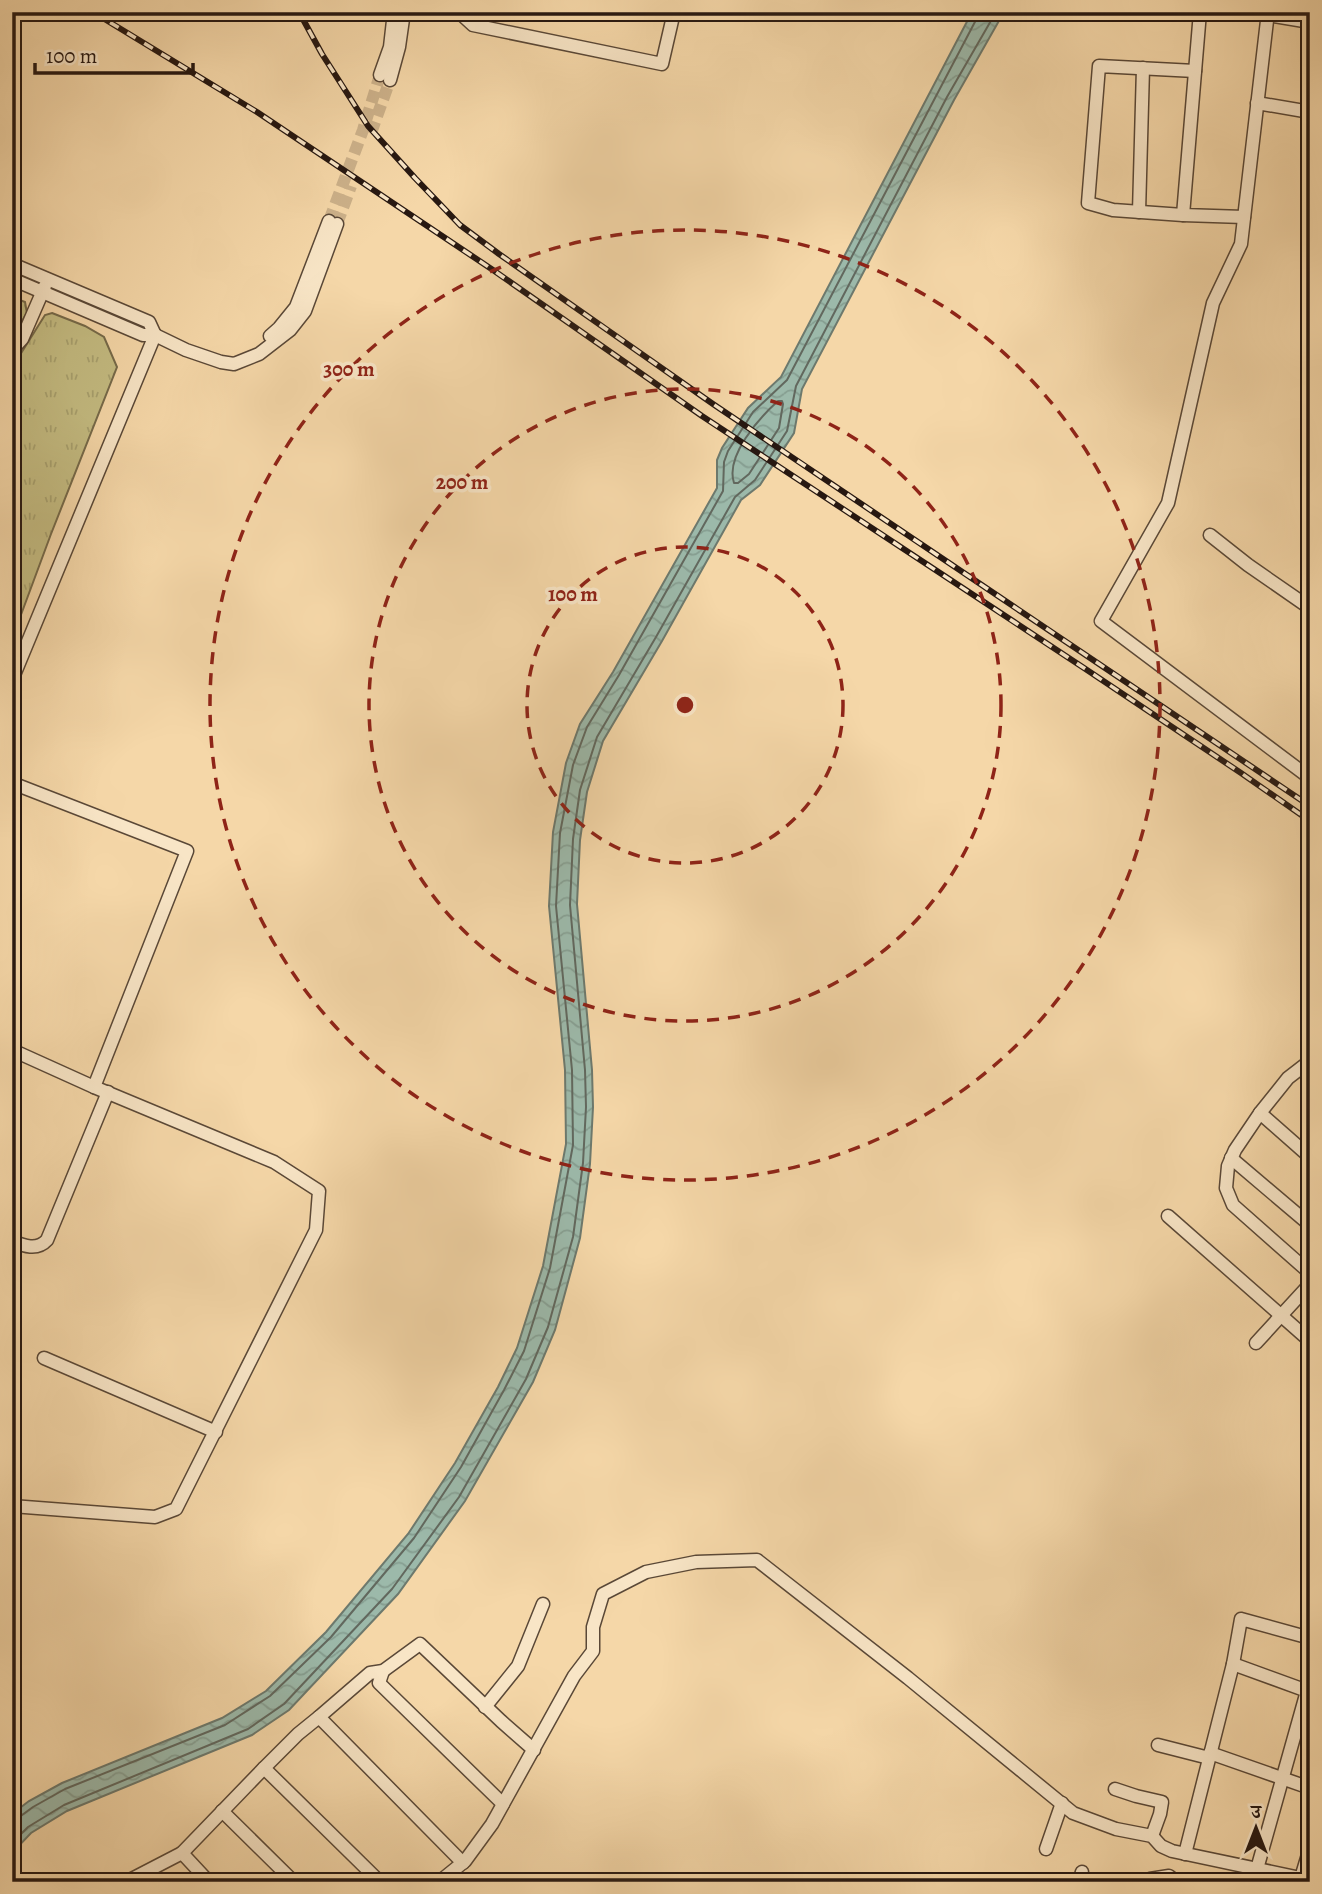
<svg xmlns="http://www.w3.org/2000/svg" width="1322" height="1894" font-family="Alegreya,'Noto Serif Devanagari',serif">
  <style>
    .grass { fill: url(#grass-tufts); stroke: #766a4a; stroke-width: 2 }
    .water { fill: url(#water-waves); stroke: #6d796d; stroke-width: 2 }
    .lines { fill: none; stroke-linecap: round; stroke-linejoin: round }
    .shore { stroke: #62685e; stroke-width: 2 }
    .minor-tunnel { stroke: #ccb18a; stroke-width: 12; stroke-dasharray: 12 6; stroke-linecap: butt }
    .minor-casing { stroke: #5a4837; stroke-width: 15 }
    .minor { stroke: #f8e5c6; stroke-width: 12 }
    .rail-casing { stroke: #271811; stroke-width: 6 }
    .rail { stroke: #f8e5c6; stroke-width: 3.5; stroke-dasharray: 10; stroke-linecap: butt }
    .ring { fill: none; stroke: #8f2418; stroke-width: 3.5; stroke-dasharray: 12 9 }
    .centre { fill: #8f2418; stroke: #f8e5c6; stroke-width: 3.5 }
    .ring-label { font-size: 21px; text-anchor: middle; font-weight: bold; fill: #8f2418; stroke: #f8e5c6; stroke-width: 7; stroke-linejoin: round; paint-order: stroke }
  </style>
  <defs>
    <pattern id="grass-tufts" width="24" height="20" patternUnits="userSpaceOnUse" patternTransform="scale(1.75)"><rect width="24" height="20" fill="#c4bc82"/><path d="M3 7l-1-3M5 7V3M7 7l1-3M15 17l-1-3M17 17v-4M19 17l1-3" fill="none" stroke="#a8a16f"/></pattern>
    <pattern id="water-waves" width="16" height="10" patternUnits="userSpaceOnUse" patternTransform="scale(1.75)"><rect width="16" height="10" fill="#9cb9aa"/><path d="M0 5q4-4 8 0t8 0" fill="none" stroke="#869e91"/></pattern>
  </defs>
  <rect width="100%" height="100%" fill="#f5d7a8"/>
  <filter id="stains"><feTurbulence type="fractalNoise" baseFrequency=".00286" numOctaves="4"/><feColorMatrix values="0 0 0 0 .2 0 0 0 0 .09 0 0 0 0 .02 0 0 0 .5 -.17"/></filter>
  <radialGradient id="worn" r=".72"><stop offset=".6" stop-color="#630" stop-opacity="0"/><stop offset="1" stop-color="#630" stop-opacity=".3"/></radialGradient>
  <g class="grass">
    <path d="M12 297 25 302 27 313 12 337Z"/>
    <path d="M52 313 85 326 104 337 117 367 51 534 12 639V363L18 358 45 315Z"/>
  </g>
  <path class="water" d="M972 12H1004L954 100 802 389 794 433 760 485 741 500 662 641 603 741 587 792 580 840 577 904 592 1070 593 1107 590 1164 580 1238 555 1330 533 1382 465 1501 398 1594 289 1710 252 1735 67 1811 31 1833 12 1853V1814L29 1801 62 1783 222 1718 266 1691 326 1632 408 1534 455 1463 498 1387 517 1348 543 1266 566 1144 565 1070 549 906 553 832 566 763 580 724 613 672 717 488V460L722 448 748 408 781 377Z"/>
  <g class="lines">
    <g class="shore">
      <path d="M778 401H782L783 404 779 428 749 474 738 483H734C725 456 759 418 778 401Z"/>
      <path d="M12 1819 18 1818 33 1807 65 1789 225 1725 270 1696 331 1637 414 1538 461 1467 504 1390 524 1351 550 1268 573 1145 572 1070 556 906 560 833 573 765 587 727 619 675 723 491 724 462 728 451 753 412 787 380 977 18V12"/>
      <path d="M12 1843 28 1827 64 1805 248 1729 284 1704 392 1589 459 1497 526 1379 548 1327 573 1237 583 1163 586 1107 585 1070 570 905 573 839 580 790 597 737 656 637 735 497 755 480 787 431 796 386 947 97 996 12"/>
    </g>
    <g class="minor-tunnel">
      <path d="M371 133 390 80"/>
      <path d="M329 221 363 130 380 75"/>
      <path d="M337 224 351 186"/>
    </g>
    <g class="minor-casing">
      <g id="minor">
        <path d="M462 12 461 14 473 25 662 64 674 12"/>
        <path d="M1200 12 1183 215 1244 217"/>
        <path d="M1268 12 1241 244 1213 303 1168 503 1101 621 1310 778"/>
        <path d="M1267 15 1310 22"/>
        <path d="M380 75 390 47 394 12"/>
        <path d="M390 80 399 47 404 12"/>
        <path d="M1257 103 1310 112"/>
        <path d="M1139 212 1143 68"/>
        <path d="M1183 215 1113 210 1088 203 1099 66 1195 71"/>
        <path d="M12 264 149 322 155 335"/>
        <path d="M12 279 143 335H155L186 350 221 362 234 364 259 354 290 330 305 311 337 224"/>
        <path d="M270 336 279 328 296 307 329 221"/>
        <path d="M12 350 22 339 45 286"/>
        <path d="M1210 535 1248 565 1310 608"/>
        <path d="M12 680 155 335"/>
        <path d="M12 783 187 851 94 1087 12 1050"/>
        <path d="M1310 1061 1288 1078 1260 1113 1235 1150 1228 1166 1226 1188 1233 1205 1310 1273"/>
        <path d="M1260 1113 1310 1157"/>
        <path d="M1231 1158 1310 1225"/>
        <path d="M1168 1216 1310 1341"/>
        <path d="M12 1241C24 1246 37 1251 47 1240L108 1092"/>
        <path d="M1256 1343 1310 1284"/>
        <path d="M44 1358 216 1432"/>
        <path d="M12 1506 155 1517 176 1509 316 1230 319 1191 274 1162 94 1087"/>
        <path d="M1233 1664 1310 1692"/>
        <path d="M383 1671 379 1683 503 1804"/>
        <path d="M485 1707 518 1666 543 1604"/>
        <path d="M319 1717 370 1673 383 1671 420 1644 501 1721 534 1750"/>
        <path d="M1158 1745 1209 1758"/>
        <path d="M1210 1753 1310 1788"/>
        <path d="M1115 1789 1136 1796 1162 1802 1160 1814 1152 1836"/>
        <path d="M222 1811 294 1882"/>
        <path d="M1046 1849 1062 1803"/>
        <path d="M1185 1854 1233 1664 1241 1619 1310 1638"/>
        <path d="M1257 1869 1307 1691 1310 1670"/>
        <path d="M1301 1878 1310 1848"/>
        <path d="M126 1882 182 1853"/>
        <path d="M209 1882 182 1853 264 1768"/>
        <path d="M380 1882 264 1768 298 1734 319 1717 463 1863"/>
        <path d="M439 1882 465 1861 492 1824 574 1676 593 1651V1627L603 1594 646 1572 696 1562 757 1560 908 1678 1073 1813 1116 1829 1152 1836 1161 1846 1172 1851 1310 1880"/>
        <path d="M1079 1882 1082 1872"/>
        <path d="M1147 1882 1150 1879 1169 1876 1177 1882"/>
      </g>
    </g>
    <use href="#minor" class="minor"/>
    <g class="rail-casing">
      <g id="rail">
        <path d="M93 12 257 112 493 270 702 416 1084 668 1241 773 1310 821"/>
        <path d="M299 12 322 54 368 126 415 178 460 225 499 254 713 404 1310 806"/>
      </g>
    </g>
    <use href="#rail" class="rail"/>
  </g>
  <g class="ring">
    <circle cx="685" cy="705" r="158"/>
    <circle cx="685" cy="705" r="316"/>
    <circle cx="685" cy="705" r="475"/>
  </g>
  <circle cx="685" cy="705" r="10" class="centre"/>
  <g class="ring-label">
    <text x="349" y="376">300 m</text>
    <text x="462" y="489">200 m</text>
    <text x="573" y="601">100 m</text>
  </g>
  <rect width="1322" height="1894" fill="none" stroke="#f5d7a8" stroke-width="42"/>
  <rect x="14" y="14" width="1294" height="1866" fill="none" stroke="#271811" stroke-width="3.5"/>
  <rect x="21" y="21" width="1280" height="1852" fill="none" stroke="#271811" stroke-width="2"/>
  <g transform="translate(1256 1828)" stroke="#f8e5c6" stroke-width="5" paint-order="stroke">
  <path d="M0-5L12 26L0 18L-12 26Z" fill="#271811"/>
  <text y="-10" font-size="19" font-weight="bold" text-anchor="middle" fill="#271811">उ</text>
  </g>
  <path d="M35 63v10h158v-10" fill="none" stroke="#271811" stroke-width="3.5"/>
  <text x="46" y="63" font-size="21" fill="#271811" stroke="#f8e5c6" stroke-width="5" paint-order="stroke">100 m</text>
  <rect width="100%" height="100%" filter="url(#stains)"/>
  <rect width="100%" height="100%" fill="url(#worn)"/>
</svg>
